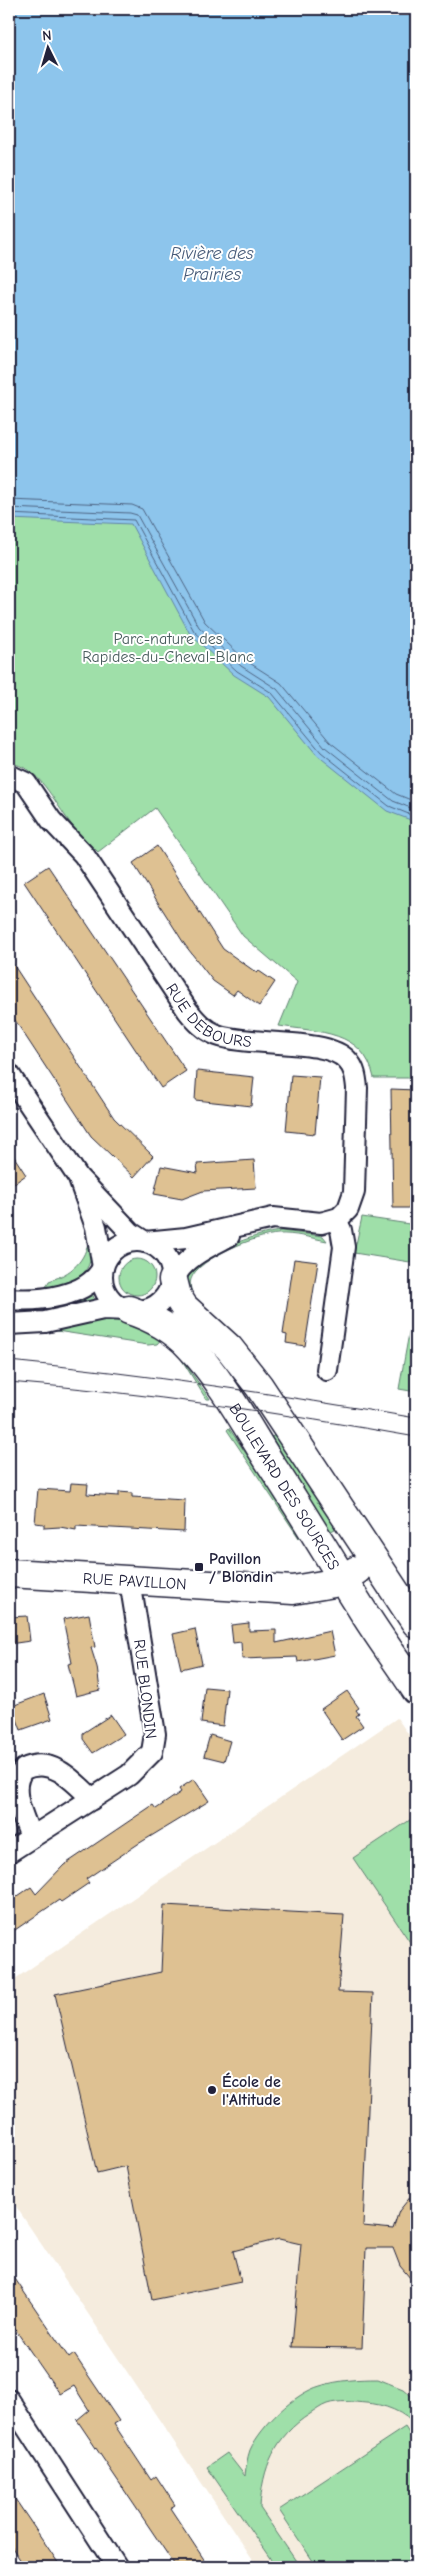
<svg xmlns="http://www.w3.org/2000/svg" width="425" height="2576" font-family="'Comic Neue',sans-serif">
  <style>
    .built { fill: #f5ecde }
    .green { fill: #9fdfa9; stroke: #608072 }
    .water { fill: #8dc5ec; stroke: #6284a5 }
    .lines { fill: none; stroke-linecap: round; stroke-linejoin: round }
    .shore { stroke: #4d6382; stroke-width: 1 }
    .building { fill: #dec192; stroke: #22223b }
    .street-casing { stroke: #22223b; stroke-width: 24 }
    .secondary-casing { stroke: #22223b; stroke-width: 31 }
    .street { stroke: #fff; stroke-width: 20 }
    .secondary { stroke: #fff; stroke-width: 28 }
    .tram { stroke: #22223b; stroke-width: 1 }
    .poi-dot { fill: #22223b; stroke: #fff; stroke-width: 2 }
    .labels { text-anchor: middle; stroke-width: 4; stroke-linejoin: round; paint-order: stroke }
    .park-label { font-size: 16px; fill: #485b5c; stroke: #fff }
    .street-label { font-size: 16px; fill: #22223b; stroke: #fff }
    .poi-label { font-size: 16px; font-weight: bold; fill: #22223b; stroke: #fff; text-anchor: start }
    .water-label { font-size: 18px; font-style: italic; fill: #475b79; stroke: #fff }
  </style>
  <rect width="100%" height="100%" fill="#fff"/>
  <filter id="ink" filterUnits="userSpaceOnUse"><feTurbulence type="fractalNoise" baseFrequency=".02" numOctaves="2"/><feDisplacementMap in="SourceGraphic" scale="10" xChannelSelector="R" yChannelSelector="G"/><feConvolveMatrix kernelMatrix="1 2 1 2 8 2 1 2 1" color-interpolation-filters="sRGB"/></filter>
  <g filter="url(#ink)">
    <path class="built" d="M397 1718 416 1745V2567H258L9 2196V1983Z"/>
    <g class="green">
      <path d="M9 377 416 622V1078H374C364 1030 318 1032 279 1026L297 982 243 936 155 808 98 852C89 843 78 834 71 824 54 802 39 766 9 763Z"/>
      <path d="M362 1217 416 1225V1263L354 1253Z"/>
      <path d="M281 1231 323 1236 327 1241C311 1238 294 1233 278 1234 257 1235 198 1258 191 1279 188 1287 194 1297 198 1304H193C190 1295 185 1286 188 1277 196 1253 258 1233 281 1231Z"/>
      <path d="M89 1238C98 1276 74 1281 44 1291L49 1281C72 1273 85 1262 89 1238Z"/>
      <circle cx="137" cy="1277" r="18"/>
      <path d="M92 1293 95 1301 47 1313V1307Z"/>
      <path d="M416 1294V1392L399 1389Z"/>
      <path d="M106 1319 132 1323 163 1337 157 1344 148 1345 50 1330Z"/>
      <path d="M180 1357 210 1399H206Z"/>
      <path d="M229 1428 297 1530 299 1538 227 1430Z"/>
      <path d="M277 1434 329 1516 335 1529 329 1532 268 1439Z"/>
      <path d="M416 1816V1951L353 1858Z"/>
      <path d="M378 2379 403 2389 416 2400V2427C406 2412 383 2404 366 2403 354 2402 339 2400 327 2404 321 2406 315 2411 310 2414 275 2436 262 2468 260 2508L300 2567H276L207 2467 227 2453 245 2476C246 2468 247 2458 250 2450 261 2426 295 2393 320 2386 339 2380 358 2379 378 2379Z"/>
      <path d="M405 2427 416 2444V2567H317L279 2510Z"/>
    </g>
    <path class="water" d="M9 9H416V822L387 811 317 755 269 697 234 675 190 634 131 524 9 519Z"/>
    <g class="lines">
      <g class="shore">
        <path d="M9 500 132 505 142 509 205 622 245 660 281 683 330 742 396 794 416 802"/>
        <path d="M9 508 130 513 137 515 199 627 241 666 277 689 325 747 393 801 416 810"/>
        <path d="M9 514 134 520 194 631 237 671 272 693 321 752 389 806 416 817"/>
      </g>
    </g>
    <g class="building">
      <path d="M157 846 223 949 257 973 259 971 275 982 259 1006 237 990 233 995 213 981 185 945 133 863Z"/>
      <path d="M48 866 186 1071 161 1088 24 882Z"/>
      <path d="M9 958 114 1118 153 1156 134 1177 91 1136 9 1011Z"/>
      <path d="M197 1071 254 1077 251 1106 195 1100Z"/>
      <path d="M291 1075 320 1077 315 1134 286 1131Z"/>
      <path d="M391 1089 416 1090V1208H393Z"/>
      <path d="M9 1149 26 1175 9 1187Z"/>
      <path d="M254 1160 256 1188 203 1191 182 1199 154 1194 161 1166 198 1173 197 1164Z"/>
      <path d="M294 1259 318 1262 305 1346 286 1343 287 1335 283 1334Z"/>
      <path d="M71 1483 88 1484 87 1494 119 1496V1492L132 1493V1497L185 1500 184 1532 76 1526V1530L60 1527 44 1528V1524L35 1523 38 1489 70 1491Z"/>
      <path d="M89 1614 95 1647 91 1648 97 1667 100 1690 76 1696 68 1664 72 1663 63 1619Z"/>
      <path d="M27 1616 30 1641 9 1644V1617Z"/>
      <path d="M249 1623V1631L276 1630V1643L330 1631 335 1655 298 1662 297 1657 242 1659 241 1642 233 1643 231 1625Z"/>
      <path d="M195 1629 202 1664 181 1669 173 1634Z"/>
      <path d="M205 1687 227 1689 223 1726 201 1723Z"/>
      <path d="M347 1691 359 1708 356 1710 359 1714 356 1716 363 1726 342 1740 321 1709Z"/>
      <path d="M44 1694 52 1719 21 1730 12 1706Z"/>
      <path d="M111 1715 124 1734 93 1753 83 1739V1733Z"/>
      <path d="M210 1735 230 1741 224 1761 204 1756Z"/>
      <path d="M194 1779 209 1801 138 1844 86 1879 89 1883 61 1902 59 1900 9 1934V1902L31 1887 36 1894 64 1865 153 1805 156 1809 181 1792 179 1789Z"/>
      <path d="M164 1905 344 1915 338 1992 373 1993 363 2226 393 2229 399 2211 416 2190V2285L400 2266 393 2248H366L362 2348 292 2347 301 2244 279 2239 233 2251 241 2282 152 2300 126 2166 97 2173 55 1994 161 1972Z"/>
      <path d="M9 2270 69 2358 74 2354 94 2384 119 2421 114 2424 151 2480 156 2476 175 2505 170 2508 209 2567H176L77 2420 89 2410 74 2386 60 2394 19 2335 9 2320Z"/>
      <path d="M9 2490 61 2567H25L9 2543Z"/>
    </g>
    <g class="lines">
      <g class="street-casing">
        <g id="street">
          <path id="s1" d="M9 775 26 783 51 820 84 855 188 1011C196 1021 204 1030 217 1035 249 1047 326 1037 347 1060 355 1068 356 1078 357 1088L354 1192 348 1209 339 1218 321 1223 273 1218 186 1238 145 1242 131 1233 78 1177 9 1074"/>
          <path d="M80 1182 96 1227 103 1267"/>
          <circle cx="137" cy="1276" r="35"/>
          <path d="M173 1280C184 1257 208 1247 229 1236"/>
          <path d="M9 1299C38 1301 88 1298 103 1267"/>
          <path d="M9 1324 45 1322 103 1309 127 1310"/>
          <path d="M327 1370 344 1247 341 1230 336 1220"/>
          <path d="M31 1837C24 1818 7 1787 24 1769 51 1756 73 1780 92 1799"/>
          <path d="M9 1852 129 1775 152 1752 155 1734 130 1581"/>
          <path d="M9 2400 117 2567"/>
        </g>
      </g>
      <g class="secondary-casing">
        <g id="secondary">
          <path d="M173 1280 177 1296 184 1307 229 1348 259 1386 416 1623"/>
          <path id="s2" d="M129 1310C151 1317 175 1330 190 1347 222 1380 247 1427 272 1466 303 1513 331 1561 361 1608 378 1636 398 1662 416 1690"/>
          <path id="s3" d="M9 1573 293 1590 334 1583 357 1570"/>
        </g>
      </g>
      <use href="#street" class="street"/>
      <use href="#secondary" class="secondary"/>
      <g class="tram">
        <path d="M9 1361C145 1374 281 1395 416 1418"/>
        <path d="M9 1382C145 1393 281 1413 416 1437"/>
      </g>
    </g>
  </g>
  <g class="poi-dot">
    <rect x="194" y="1562" width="10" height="10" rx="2.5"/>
    <circle cx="212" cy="2090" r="5"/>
  </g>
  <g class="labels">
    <g class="park-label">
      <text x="168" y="644">Parc-nature des<tspan x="168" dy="18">Rapides-du-Cheval-Blanc</tspan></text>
    </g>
    <g class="street-label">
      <text dy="6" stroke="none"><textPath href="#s1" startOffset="320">RUE DEBOURS</textPath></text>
      <text dy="6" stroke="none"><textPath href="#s2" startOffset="241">BOULEVARD DES SOURCES</textPath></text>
      <text dy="6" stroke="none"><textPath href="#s3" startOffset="126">RUE PAVILLON</textPath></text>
      <text transform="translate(146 1689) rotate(83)" y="6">RUE BLONDIN</text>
    </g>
    <g class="poi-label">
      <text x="209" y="1564">Pavillon<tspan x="209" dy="18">/ Blondin</tspan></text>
      <text x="222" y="2087">École de<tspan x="222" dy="18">l'Altitude</tspan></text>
    </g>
    <g class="water-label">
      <text x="212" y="259">Rivière des<tspan x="212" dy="21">Prairies</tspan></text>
    </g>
  </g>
  <rect width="425" height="2576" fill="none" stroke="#fff" stroke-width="30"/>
  <rect x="15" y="15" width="395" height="2546" fill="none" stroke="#22223b" stroke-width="2" filter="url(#ink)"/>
  <g transform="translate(48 48) rotate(355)" stroke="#ffffff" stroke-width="4" paint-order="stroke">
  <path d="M0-4L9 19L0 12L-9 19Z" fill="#22223b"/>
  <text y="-8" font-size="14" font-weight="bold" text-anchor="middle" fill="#22223b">N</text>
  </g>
</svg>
